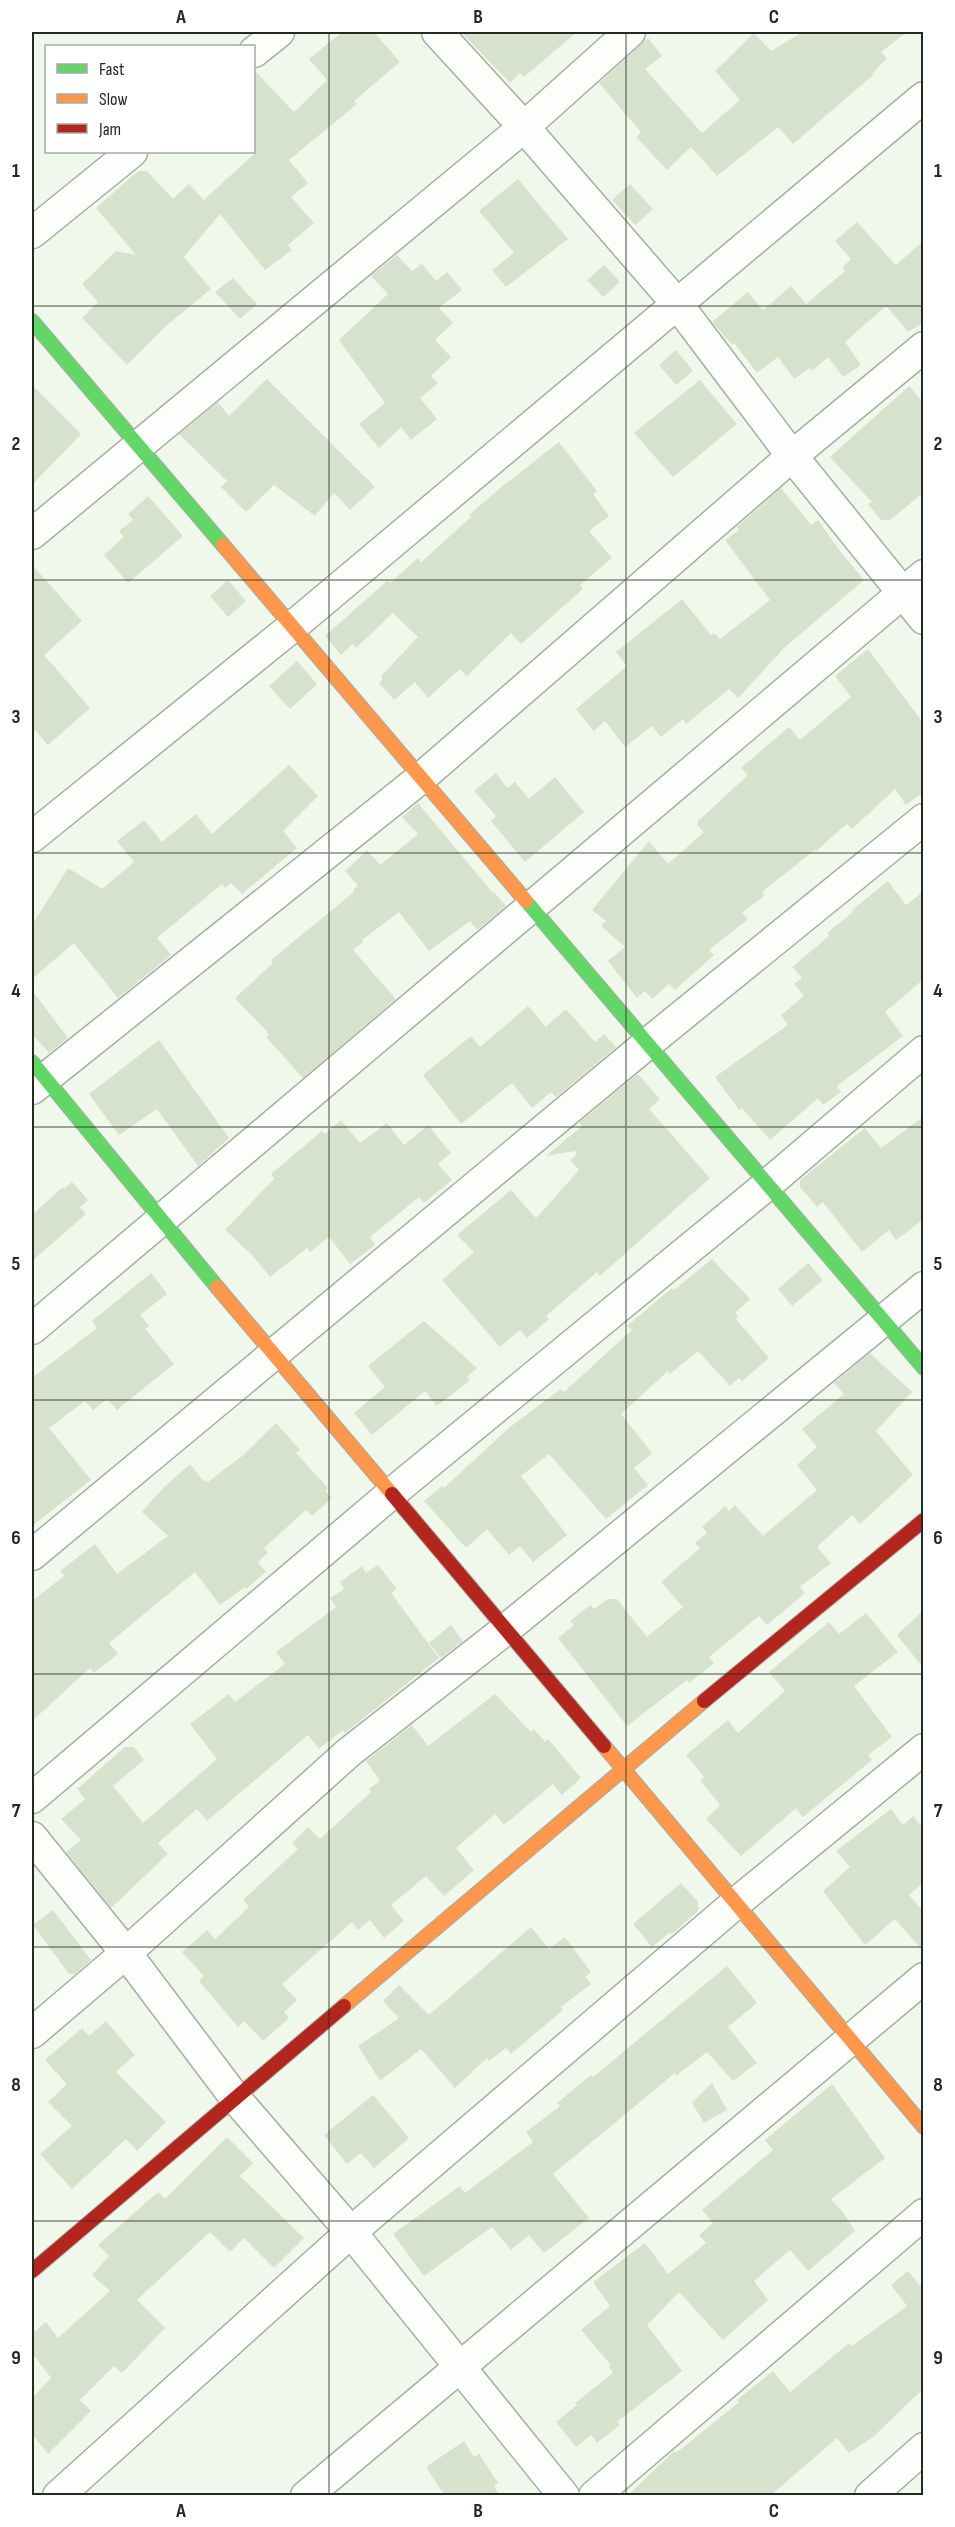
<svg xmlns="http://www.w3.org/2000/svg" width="955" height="2527" font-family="'Sofia Sans Condensed',sans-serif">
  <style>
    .building { fill: #d6e2ce }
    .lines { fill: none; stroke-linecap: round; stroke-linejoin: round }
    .street-casing { stroke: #a6ada2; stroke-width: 33 }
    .fast-casing { stroke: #a6ada2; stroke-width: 16 }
    .slow-casing { stroke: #a6ada2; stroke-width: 16 }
    .jam-casing { stroke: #a6ada2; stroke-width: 16 }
    .street { stroke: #fdfefc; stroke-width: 30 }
    .fast { stroke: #63d668; stroke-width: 14 }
    .slow { stroke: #ff974d; stroke-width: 14 }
    .jam { stroke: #b3261e; stroke-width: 14 }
    .grid { fill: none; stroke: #232a1f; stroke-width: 1.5; stroke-opacity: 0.55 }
    .neatline { fill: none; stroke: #232a1f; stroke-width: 2 }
    .grid-label { font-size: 20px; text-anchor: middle; font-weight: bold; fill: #232a1f }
  </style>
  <rect width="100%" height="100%" fill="#f0f8ec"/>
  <g class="building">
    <path d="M342 32H374L400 62 354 101 357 104 289 160 308 183 291 197 314 223 288 245 292 250 265 270 220 214 184 257 211 289 166 326 127 365 82 318 98 302 82 284 116 251 136 255 96 208 138 171H147L173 199 189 184 204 200 254 154V70L294 112 327 80 309 59Z"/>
    <path d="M461 32H577L524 77 520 73 510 83Z"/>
    <path d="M803 32H907L881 52 887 58 872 74 873 75 793 144 778 127 717 176 691 147 667 170 636 137 641 132 599 83 648 38 662 56 645 69 702 133 740 100 715 71 754 33 771 51Z"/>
    <path d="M518 179 568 239 506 287 492 270 514 253 479 211Z"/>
    <path d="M630 184 653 209 635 225 612 200Z"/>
    <path d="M857 222 896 265 924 240V322L908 332 886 306 845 342 861 365 843 377 828 357 812 371 810 368 794 379 778 357 757 373 734 343 732 345 712 322 748 292 763 310 791 286 806 304 845 271 842 268 851 259 835 241Z"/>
    <path d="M397 255 412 271 422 264 436 281 447 272 462 290 439 308 453 323 435 340 451 357 431 376 438 383 420 398 437 419 411 440 401 427 379 448 359 424 385 403 339 340 388 294 371 276Z"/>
    <path d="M604 265 620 282 603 297 587 280Z"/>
    <path d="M233 278 257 304 240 319 215 292Z"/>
    <path d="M676 350 693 371 676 385 659 365Z"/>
    <path d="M267 379 375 487 350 510 334 493 315 516 274 485 246 512 221 487 227 481 179 434 218 402 229 416Z"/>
    <path d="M700 380 737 424 673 477 634 433Z"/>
    <path d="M32 385 81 434 32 485Z"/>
    <path d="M909 386 924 403V492L890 520H881L868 504 872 502 830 457Z"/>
    <path d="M559 442 597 491 593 494 609 516 589 531 612 558 580 585 583 589 521 644 511 633 467 676 460 669 428 698 415 682 394 700 379 683 383 679 381 676 418 637 393 613 356 648 353 644 341 655 325 636 388 580 390 583 418 558 421 562 471 517 469 515 499 489Z"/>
    <path d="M781 488 811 525 818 520 840 551 864 580 784 648 738 698 729 689 686 724 683 719 661 737 652 726 625 747 605 721 594 731 576 709 627 666 616 652 682 599 711 635 714 633 720 639 770 600 725 540 739 530 737 527Z"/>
    <path d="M148 496 183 536 128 583 104 555 124 537 119 531 133 520 128 514Z"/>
    <path d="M32 565 82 621 44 655 90 708 48 745 32 727Z"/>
    <path d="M228 580 246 601 228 617 210 596Z"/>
    <path d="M868 649 924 724V792L906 805 895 789 852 829 847 824 816 851 815 850 762 892 765 895 742 913 748 919 709 950 714 955 675 990 669 984 652 999 645 991 637 998 608 961 625 947 601 926 606 921 592 910 649 841 668 864 704 832 697 825 698 821 748 775 741 768 789 727 800 740 851 697 835 676Z"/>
    <path d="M297 661 317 684 290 709 269 686Z"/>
    <path d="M289 765 318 796 283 831 297 848 242 894 231 883 225 888 222 884 157 938 171 955 118 998 74 943 32 979V925L68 868 102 889 134 862 117 841 144 820 162 842 196 814 212 834Z"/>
    <path d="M496 773 507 788 515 782 529 799 555 777 584 812 525 862 491 821 496 816 474 791Z"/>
    <path d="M418 803 493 893 494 892 506 906 477 930 470 921 429 951 399 912 362 940 363 942 353 950 396 999 303 1078 266 1037 269 1034 235 998 273 963 271 960 354 892 353 890 358 886 345 871 367 850 380 865 418 834 402 817Z"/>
    <path d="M888 881 906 905 924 891V979L885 1012 903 1036 837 1086 841 1092 823 1105 818 1098 770 1140 742 1108 739 1110 715 1077 788 1025 781 1015 804 996 794 984 802 978 792 967 829 936 827 933 853 912 852 910Z"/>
    <path d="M32 990 68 1038 49 1053 32 1034Z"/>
    <path d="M528 1006 546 1027 566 1009 595 1042 604 1034 616 1047 556 1097 551 1092 532 1108 512 1083 461 1124 423 1075 471 1036 480 1047Z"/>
    <path d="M159 1040 229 1138 198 1166 157 1109 119 1135 89 1094Z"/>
    <path d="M638 1074 660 1099 649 1109 710 1178 600 1276 597 1272 546 1316 549 1319 527 1338 520 1330 500 1347 442 1280 474 1252 457 1235 511 1190 536 1218 579 1170 570 1160 577 1154 575 1151 546 1156 582 1126 579 1123Z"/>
    <path d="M924 1116V1219L896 1240 889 1230 862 1252 823 1202 817 1207 800 1187V1180L865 1128 881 1148Z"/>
    <path d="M341 1120 360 1143 387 1123 404 1145 428 1125 451 1153 438 1164 452 1180 424 1203 419 1197 370 1237 375 1245 350 1264 329 1237 310 1252 307 1248 270 1277 253 1256 225 1230 274 1179 271 1174 322 1131 325 1134Z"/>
    <path d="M72 1182 88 1200 80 1207 86 1214 32 1261V1215L63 1187 64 1189Z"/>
    <path d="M712 1259 750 1299 735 1313 738 1317 736 1319 769 1358 742 1381 739 1378 730 1386 698 1351 670 1374 668 1371 621 1414 652 1453 634 1468 648 1485 606 1519 549 1454 521 1476 567 1535 533 1562 520 1546 509 1555 487 1529 466 1548 424 1501 442 1486 444 1488 510 1427 561 1389 564 1392 632 1330 627 1326 672 1288 674 1290Z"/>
    <path d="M808 1263 823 1280 792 1306 778 1289Z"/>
    <path d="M151 1273 167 1294 140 1315 149 1326 145 1329 174 1364 117 1410 107 1399 93 1410 85 1401 49 1428 91 1480 32 1526V1378L97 1328 92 1321Z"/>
    <path d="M424 1321 477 1368 467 1377 470 1380 437 1406 425 1391 372 1435 354 1413 385 1387 368 1366Z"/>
    <path d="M870 1353 912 1392 876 1431 913 1475 860 1524 852 1515 817 1547 831 1563 800 1587 805 1593 767 1625 759 1616 709 1657 714 1663 689 1683 687 1680 627 1726 558 1638 574 1625 570 1621 590 1605 594 1609 608 1599H617L647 1637 683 1607 661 1582 700 1548 695 1543 707 1533 702 1527 725 1506 729 1511 735 1505 763 1536 817 1490 797 1465 817 1447 802 1429 844 1394 834 1383Z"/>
    <path d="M276 1423 300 1450 296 1453 328 1488 325 1491 332 1498 312 1516 306 1510 264 1548 268 1553 258 1562 266 1572 246 1589 245 1587 220 1605 195 1572 109 1643 118 1654 94 1673 90 1668 32 1721V1601L64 1576 60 1571 95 1544 117 1574 168 1536 142 1512 163 1488 190 1464 204 1482 206 1480 208 1482 242 1456Z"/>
    <path d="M378 1565 397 1589 391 1593 439 1658 345 1733 343 1730 319 1749 308 1735 207 1821 197 1809 158 1843 168 1854 111 1908 66 1852 81 1840 61 1819 85 1799 77 1789 125 1747H134L144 1760 113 1786 143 1823 217 1759 190 1724 229 1694 235 1702 285 1664 276 1652 336 1607 330 1598 344 1589 340 1582 362 1566 366 1573Z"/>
    <path d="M924 1610V1669L897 1635Z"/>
    <path d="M866 1613 898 1652 854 1686 892 1737 868 1755 872 1760 803 1817 796 1808 741 1856 706 1819 720 1805 700 1780 704 1777 686 1755 728 1720 738 1733 785 1691 769 1672 829 1622 839 1634Z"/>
    <path d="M451 1625 463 1641 441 1658 429 1643Z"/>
    <path d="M495 1694 531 1732 534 1729 545 1742 548 1739 581 1778 562 1795 553 1784 504 1825 495 1814 456 1848 474 1870 444 1896 426 1876 391 1905 404 1921 384 1938 370 1920 358 1930 352 1922 282 1984 297 2000 284 2012 289 2018 263 2041 244 2021 238 2027 199 1981 204 1976 182 1952 207 1930 215 1939 249 1907 243 1900 298 1849 292 1843 308 1827 320 1839 371 1792 369 1789 380 1781 366 1761 412 1725 428 1746Z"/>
    <path d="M891 1809 903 1825 913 1816 924 1829V1882L909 1895 924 1912V1952L895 1919 865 1945 823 1891 850 1867 836 1851Z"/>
    <path d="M681 1883 698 1902V1911L672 1934 670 1932 652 1947 633 1924Z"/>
    <path d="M53 1910 91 1960 75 1974H69L33 1925Z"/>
    <path d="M531 1927 549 1949 565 1937 591 1972 585 1977 591 1984 561 2007 563 2010 511 2054 506 2048 489 2061 487 2058 455 2088 421 2049 380 2081 358 2046 399 2018 383 2001 399 1985 429 2015Z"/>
    <path d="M727 1966 757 2003 728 2027 757 2063 733 2081 707 2052 676 2076 675 2073 553 2174 589 2218 544 2253 529 2235 511 2250 492 2227 424 2276 393 2234 460 2186 465 2193 533 2142 526 2132 560 2106 557 2103 591 2075 593 2077Z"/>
    <path d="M106 2021 135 2055 116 2072 166 2122 137 2151 126 2139 72 2189 40 2154 72 2126 48 2102 67 2084 45 2060 82 2028 89 2036Z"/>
    <path d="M712 2083 727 2110 704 2123 692 2103Z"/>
    <path d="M832 2084 885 2158 831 2199 843 2212 855 2231 808 2271 790 2250 754 2281 768 2300 723 2340 679 2292 647 2325 682 2371 617 2422 620 2425 597 2443 591 2435 576 2447 556 2422 577 2405 575 2403 613 2373 609 2367 611 2365 581 2330 610 2306 593 2282 645 2243 668 2274 706 2243 699 2235 713 2223 702 2210 773 2150 765 2140Z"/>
    <path d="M373 2095 409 2138 374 2168 361 2153 347 2164 324 2135Z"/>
    <path d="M227 2137 253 2163 240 2176 304 2238 274 2268 244 2238 230 2252 210 2232 137 2300 165 2328 122 2373 114 2366 80 2400 91 2411 48 2454 32 2434V2398L51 2378 32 2353V2334L46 2322 58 2338 110 2291 92 2275 109 2256 98 2245 158 2192 165 2199Z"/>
    <path d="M908 2271 924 2290V2388L873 2437 849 2453 837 2438 770 2496H627L674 2451 676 2453 739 2402 737 2400 773 2371 790 2392 849 2343 852 2346 907 2306 891 2285Z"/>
    <path d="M464 2441 474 2457 479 2454 498 2483 494 2486 500 2496H445L426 2467Z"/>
  </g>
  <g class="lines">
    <g class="street-casing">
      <g id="street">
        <path d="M437 32 524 127 678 305 792 456 924 619"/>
        <path d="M254 52 279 32"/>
        <path d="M32 233 132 152"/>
        <path d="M32 534 524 127 630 32"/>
        <path d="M32 837 292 627 924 97"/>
        <path d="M32 1089 421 778 792 456 924 347"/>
        <path d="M32 1329 924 575"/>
        <path d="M32 1555 647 1044 924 819"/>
        <path d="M32 1798 392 1493 767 1185 924 1051"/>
        <path d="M32 1837 126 1953 236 2099 351 2232 564 2496"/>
        <path d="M32 2033 126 1953 348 1753 505 1630 924 1287"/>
        <path d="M58 2496 351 2232 736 1903 924 1749"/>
        <path d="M306 2496 924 1978"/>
        <path d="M594 2496 924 2214"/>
        <path d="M870 2496 924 2448"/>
      </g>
    </g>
    <g class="fast-casing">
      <g id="fast">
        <path d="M32 321 223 545"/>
        <path d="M526 901 924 1368"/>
        <path d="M32 1062 217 1287"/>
      </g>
    </g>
    <g class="slow-casing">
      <g id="slow">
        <path d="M223 545 526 901"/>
        <path d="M217 1287 392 1494"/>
        <path d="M604 1746 924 2127"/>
        <path d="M344 2006 704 1701"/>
      </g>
    </g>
    <g class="jam-casing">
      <g id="jam">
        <path d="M392 1494 604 1746"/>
        <path d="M704 1701 924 1520"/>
        <path d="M32 2271 344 2006"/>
      </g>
    </g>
    <use href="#street" class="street"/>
    <use href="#fast" class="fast"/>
    <use href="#slow" class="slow"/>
    <use href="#jam" class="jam"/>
  </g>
  <path class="grid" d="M329 32V2496M626 32V2496M32 306H924M32 580H924M32 853H924M32 1127H924M32 1400H924M32 1674H924M32 1947H924M32 2221H924"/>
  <rect width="955" height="2527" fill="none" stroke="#ffffff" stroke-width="66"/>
  <rect x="45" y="45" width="210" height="108" fill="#ffffff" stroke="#a7aaa5" stroke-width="1.5"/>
  <rect x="57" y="64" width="30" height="9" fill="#63d668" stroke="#a7aaa5" stroke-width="1.5"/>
  <text x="99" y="75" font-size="18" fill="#232a1f">Fast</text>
  <rect x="57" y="94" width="30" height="9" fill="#ff974d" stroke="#a7aaa5" stroke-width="1.5"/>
  <text x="99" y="105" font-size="18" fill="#232a1f">Slow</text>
  <rect x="57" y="124" width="30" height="9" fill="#b3261e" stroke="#a7aaa5" stroke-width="1.5"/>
  <text x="99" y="135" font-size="18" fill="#232a1f">Jam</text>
  <rect x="33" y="33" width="889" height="2461" class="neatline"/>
  <g class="grid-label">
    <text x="181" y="23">A</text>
    <text x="478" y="23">B</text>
    <text x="774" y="23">C</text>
    <text x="16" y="177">1</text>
    <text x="938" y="177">1</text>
    <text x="16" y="450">2</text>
    <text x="938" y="450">2</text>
    <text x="16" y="723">3</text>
    <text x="938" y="723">3</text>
    <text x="16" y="997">4</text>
    <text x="938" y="997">4</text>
    <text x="16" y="1270">5</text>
    <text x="938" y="1270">5</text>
    <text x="16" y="1544">6</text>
    <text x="938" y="1544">6</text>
    <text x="16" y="1817">7</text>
    <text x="938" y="1817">7</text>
    <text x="16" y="2091">8</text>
    <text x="938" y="2091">8</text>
    <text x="16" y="2364">9</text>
    <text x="938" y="2364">9</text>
    <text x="181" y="2517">A</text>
    <text x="478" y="2517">B</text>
    <text x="774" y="2517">C</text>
  </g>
</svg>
